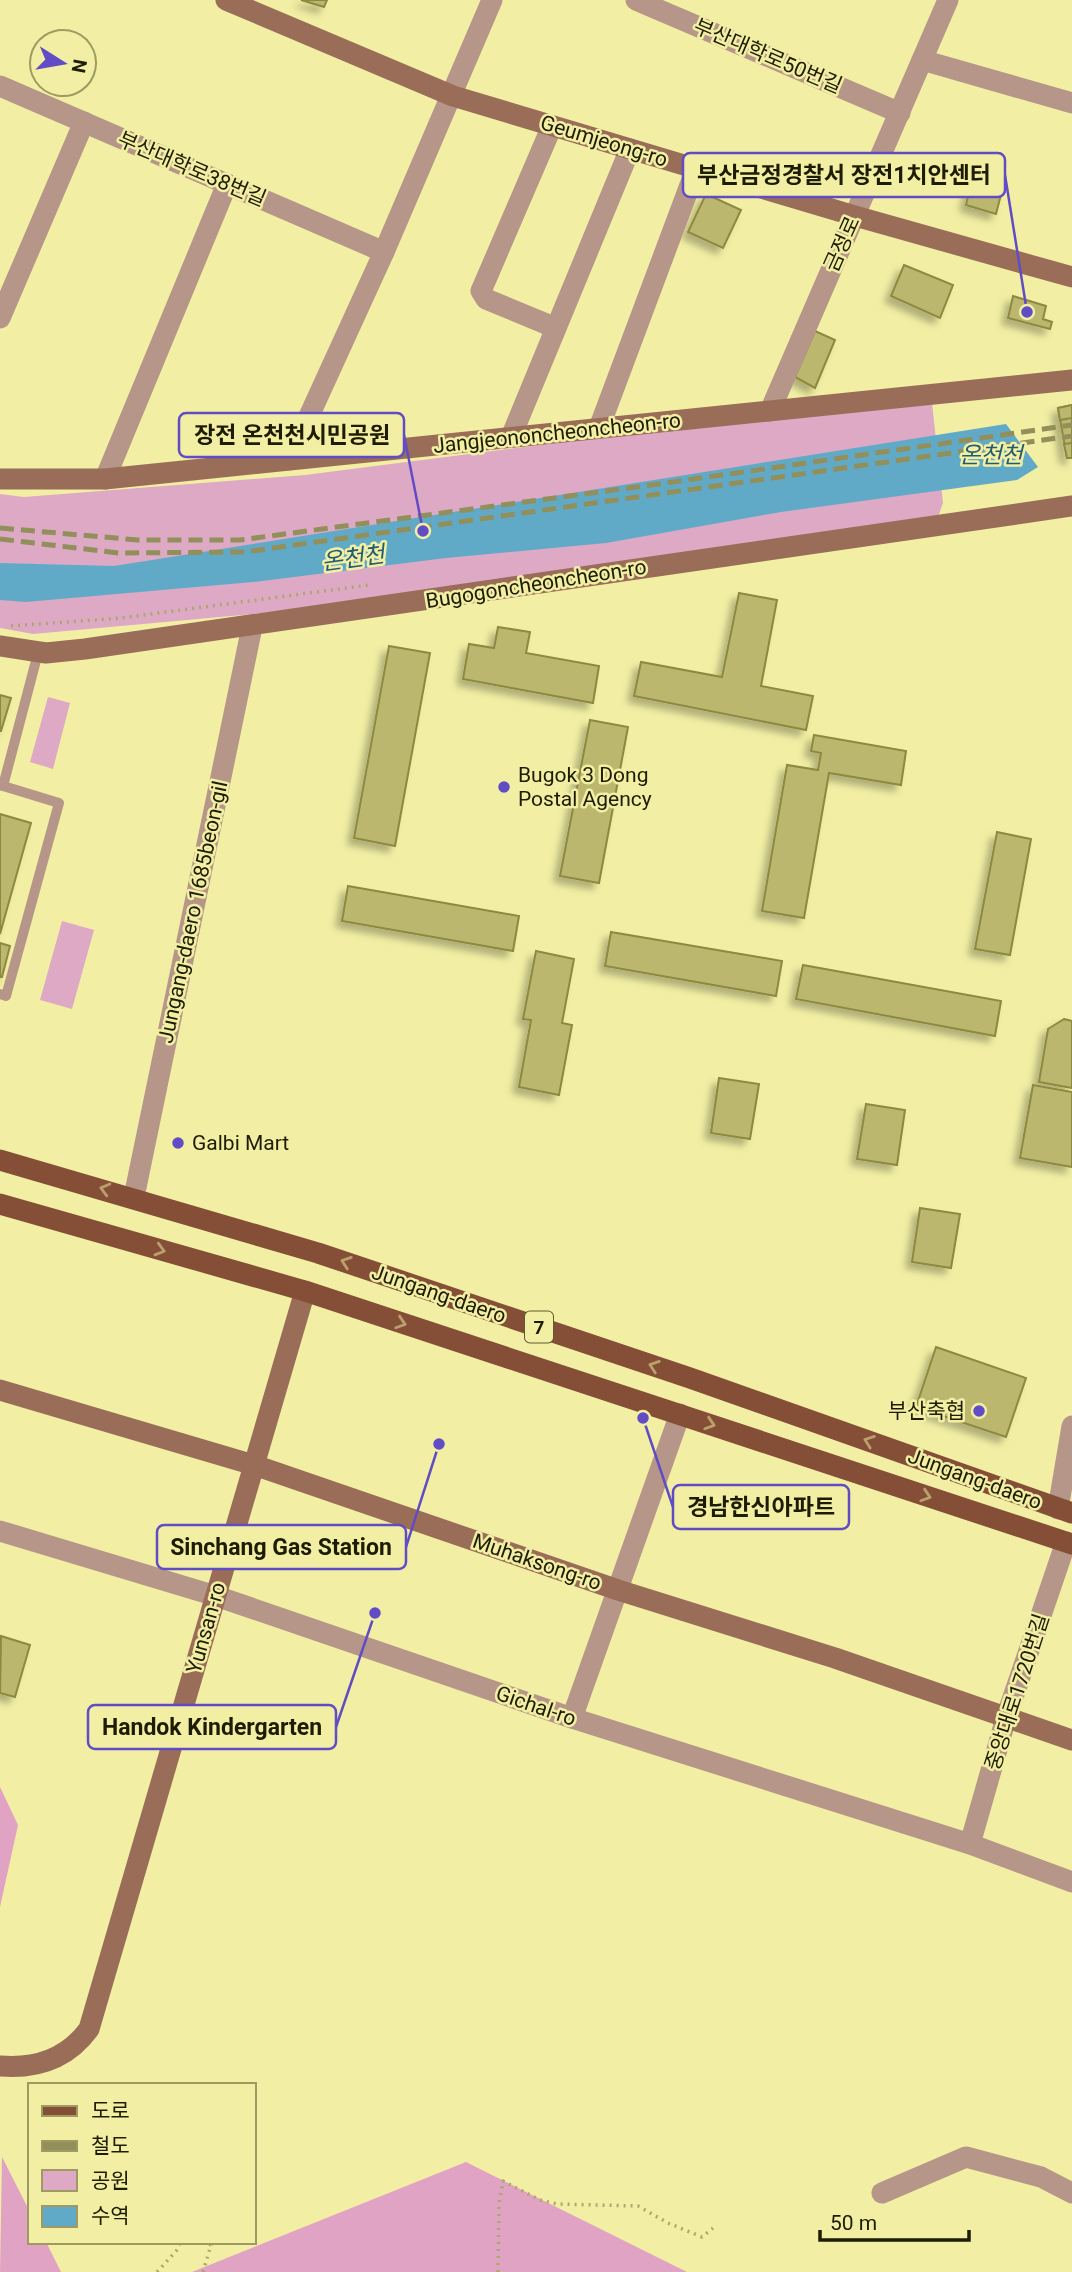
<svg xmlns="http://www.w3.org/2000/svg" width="1072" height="2272" font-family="Roboto,'Noto Sans KR',sans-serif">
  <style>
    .green { fill: #dea9c5 }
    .forest { fill: #e1a3c4 }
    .water { fill: #61aac7 }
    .building { fill: #bbb76e; stroke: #8d8940; stroke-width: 2; filter: url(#shadow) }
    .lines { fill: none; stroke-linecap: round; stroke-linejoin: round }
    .path { stroke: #aba86d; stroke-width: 3.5; stroke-dasharray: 2 5; stroke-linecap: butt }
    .lane { stroke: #b59688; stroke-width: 10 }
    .street { stroke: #b59688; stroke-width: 21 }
    .secondary { stroke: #996d58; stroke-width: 21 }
    .primary { stroke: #844f36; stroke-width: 21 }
    .rail { stroke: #928f5a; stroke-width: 5; stroke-dasharray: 14 7; stroke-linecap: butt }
    .oneway { stroke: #bb9f6d }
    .poi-dot { fill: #604cc5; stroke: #f2efa4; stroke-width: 2.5 }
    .labels { text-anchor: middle; stroke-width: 5; stroke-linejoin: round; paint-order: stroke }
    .shield { fill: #f2efa4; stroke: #5e5b31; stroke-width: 2 }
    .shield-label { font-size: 19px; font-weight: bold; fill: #1e1c00 }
    .street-label { font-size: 21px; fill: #1e1c00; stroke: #f2efa4 }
    .poi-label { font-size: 21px; fill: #1e1c00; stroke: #f2efa4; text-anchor: start }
    .water-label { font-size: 23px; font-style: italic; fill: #215c71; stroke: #f2efa4 }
    .leader { fill: none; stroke: #604cc5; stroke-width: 2.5 }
    .callout-dot { fill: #604cc5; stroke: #f2efa4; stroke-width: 2.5 }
    .callout { fill: #f2efa4; stroke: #604cc5; stroke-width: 2.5 }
    .callout-label { font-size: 23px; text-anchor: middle; font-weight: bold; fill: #1e1c00 }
  </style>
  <defs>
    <filter id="shadow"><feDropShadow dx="-6" dy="6" stdDeviation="3.5" flood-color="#0004"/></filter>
  </defs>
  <rect width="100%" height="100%" fill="#f2efa4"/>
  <g class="green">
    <path d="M932 403 943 503 938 517 274 612 33 634 0 628V494L24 497 305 475 665 429Z"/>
    <path d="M48 697 70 703 53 769 30 762Z"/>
    <path d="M62 921 94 930 72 1009 40 1000Z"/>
  </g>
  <g class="forest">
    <path d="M0 1787 18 1825 0 1907Z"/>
    <path d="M2 2157 30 2212V2242H46L61 2272H0Z"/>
    <path d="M466 2162 687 2272H192Z"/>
  </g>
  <path class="water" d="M1006 424 1038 467 1017 480 781 512 606 543 446 558 253 582 26 602 0 600V563L114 566Z"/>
  <g class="building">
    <path d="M301 0H327L324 7Z"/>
    <path d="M974 171 1005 179 996 214 966 205Z"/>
    <path d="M706 194 741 210 723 248 688 232Z"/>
    <path d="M904 265 953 285 940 318 891 296Z"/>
    <path d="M1013 296 1046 306 1043 319 1052 322 1050 329 1008 318Z"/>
    <path d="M815 331 835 340 815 388 795 377Z"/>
    <path d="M1072 405V458H1067L1058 408Z"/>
    <path d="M1072 405V418L1060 420 1058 408Z"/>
    <path d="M1072 443V458H1067L1064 444Z"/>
    <path d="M739 593 777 600 761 686 813 696 806 730 634 696 641 662 722 677Z"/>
    <path d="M498 627 530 632 526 653 599 666 593 703 463 679 469 644 494 648Z"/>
    <path d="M389 646 430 653 395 846 354 838Z"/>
    <path d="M0 695 11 698 1 731H0Z"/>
    <path d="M590 720 628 727 599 883 560 876Z"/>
    <path d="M814 735 906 751 901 785 829 773 804 918 762 911 787 765 818 770 821 753 811 751Z"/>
    <path d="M0 814 31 823 0 934Z"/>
    <path d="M997 832 1031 839 1010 955 975 949Z"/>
    <path d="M348 886 519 916 513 951 342 921Z"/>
    <path d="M611 932 782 961 776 996 605 966Z"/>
    <path d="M0 943 10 946 2 977H0Z"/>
    <path d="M536 951 574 959 562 1023 572 1025 559 1095 519 1087 531 1020 523 1019Z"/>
    <path d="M803 965 1001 1001 995 1036 796 999Z"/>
    <path d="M1064 1019 1072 1021V1088L1039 1082 1048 1029Z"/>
    <path d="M719 1078 759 1084 750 1139 711 1133Z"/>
    <path d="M1033 1085 1072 1092V1167L1020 1158Z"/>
    <path d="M866 1104 905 1110 897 1165 857 1159Z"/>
    <path d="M920 1208 960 1214 951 1268 912 1262Z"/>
    <path d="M936 1347 1026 1378 1006 1437 916 1407Z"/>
    <path d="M1 1636 30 1645 15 1697 0 1693Z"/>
  </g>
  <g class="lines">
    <g class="path">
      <path d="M11 626 121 618 369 585"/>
      <path d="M157 2272 178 2249 180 2242"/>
      <path d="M203 2272 211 2245 205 2242"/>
      <path d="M498 2272 499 2204 503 2181 540 2200 557 2204 638 2206 668 2223 702 2237 713 2228"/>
    </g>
    <g class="lane">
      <path d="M0 785 59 803 6 996 0 994"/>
      <path d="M3 786 38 653"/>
    </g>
    <g class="street">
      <path d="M636 0 900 113"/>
      <path d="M922 60 1072 103"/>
      <path d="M0 86 384 252"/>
      <path d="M552 126 481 291 486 299 556 328"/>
      <path d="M0 318 84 122"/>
      <path d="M770 411 948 0"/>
      <path d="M599 428 696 169"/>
      <path d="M511 437 630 149"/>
      <path d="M289 460 384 252 492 0"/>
      <path d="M105 479 227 184"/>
      <path d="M134 1197 252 627"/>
      <path d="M1058 1509 1072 1426"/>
      <path d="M0 1531 216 1596 572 1718 970 1844 1072 1882"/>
      <path d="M572 1718 680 1414"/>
      <path d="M970 1844 1006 1718 1066 1542"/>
      <path d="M882 2193 966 2157 1041 2177 1072 2193"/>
    </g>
    <g class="secondary">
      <path d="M226 0 453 96 855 216 1072 277"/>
      <path d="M0 479H105L1072 380"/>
      <path d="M0 646 46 653 85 649 1072 506"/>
      <path d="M0 1390 254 1465 618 1590 835 1658 1072 1740"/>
      <path d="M0 2066C36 2069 67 2059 89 2029L305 1291"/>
    </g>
    <g class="primary">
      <path d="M0 1160 318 1253 690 1378 1072 1513"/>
      <path d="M0 1204 305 1291 1072 1544"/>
    </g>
    <g class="rail">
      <path d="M0 528 138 540H240L659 484 1072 425"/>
      <path d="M0 539 119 553 245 552 1072 436"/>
    </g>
  </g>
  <defs><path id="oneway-chevron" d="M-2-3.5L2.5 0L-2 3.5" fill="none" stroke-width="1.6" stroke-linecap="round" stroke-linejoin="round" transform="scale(1.75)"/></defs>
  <g class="oneway">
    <use href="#oneway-chevron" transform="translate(105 1189) rotate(-165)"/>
    <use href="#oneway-chevron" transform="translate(160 1250) rotate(16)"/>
    <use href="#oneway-chevron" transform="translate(346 1262) rotate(-161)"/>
    <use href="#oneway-chevron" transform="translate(401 1323) rotate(18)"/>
    <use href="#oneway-chevron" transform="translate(654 1366) rotate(-161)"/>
    <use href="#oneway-chevron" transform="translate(710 1424) rotate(18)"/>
    <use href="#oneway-chevron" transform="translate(869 1441) rotate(-160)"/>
    <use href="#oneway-chevron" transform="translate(926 1496) rotate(18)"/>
  </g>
  <g class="poi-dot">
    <circle cx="504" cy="787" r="7"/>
    <circle cx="178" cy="1143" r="7"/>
    <circle cx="979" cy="1411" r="7"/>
  </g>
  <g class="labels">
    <rect class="shield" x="525" y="1311.5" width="28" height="31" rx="5"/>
    <g class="shield-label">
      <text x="539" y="1334">7</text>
    </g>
    <g class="street-label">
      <text transform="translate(768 56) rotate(23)" y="7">부산대학로50번길</text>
      <text transform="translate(604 141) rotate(17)" y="7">Geumjeong-ro</text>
      <text transform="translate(192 169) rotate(23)" y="7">부산대학로38번길</text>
      <text transform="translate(842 244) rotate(-66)" y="7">금정로</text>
      <text transform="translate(557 433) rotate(-6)" y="7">Jangjeononcheoncheon-ro</text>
      <text transform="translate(536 584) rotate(-9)" y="7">Bugogoncheoncheon-ro</text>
      <text transform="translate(193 912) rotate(-78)" y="7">Jungang-daero 1685beon-gil</text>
      <text transform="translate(439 1294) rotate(19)" y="7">Jungang-daero</text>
      <text transform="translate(975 1479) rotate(20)" y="7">Jungang-daero</text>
      <text transform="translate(537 1562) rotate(19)" y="7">Muhaksong-ro</text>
      <text transform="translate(206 1628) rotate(-74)" y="7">Yunsan-ro</text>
      <text transform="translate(1017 1692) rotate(-72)" y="7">중앙대로1720번길</text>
      <text transform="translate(536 1706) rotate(19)" y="7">Gichal-ro</text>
    </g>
    <g class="poi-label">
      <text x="518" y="782">Bugok 3 Dong<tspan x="518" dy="24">Postal Agency</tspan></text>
      <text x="192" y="1150">Galbi Mart</text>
      <text x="965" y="1418" text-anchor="end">부산축협</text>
    </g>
    <g class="water-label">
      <text x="991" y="463">온천천</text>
      <text transform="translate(353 558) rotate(-8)" y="8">온천천</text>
    </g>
  </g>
  <path class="leader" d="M1027 312L1005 175M423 531L404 435M643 1418L673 1507M439 1444L406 1547M375 1613L336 1727"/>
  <g class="callout-dot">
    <circle cx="1027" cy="312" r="7"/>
    <circle cx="423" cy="531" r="7"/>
    <circle cx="643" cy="1418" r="7"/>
    <circle cx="439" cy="1444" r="7"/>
    <circle cx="375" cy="1613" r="7"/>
  </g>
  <g class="callout">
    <rect x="683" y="153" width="322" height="44" rx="7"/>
    <rect x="179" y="413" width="225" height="44" rx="7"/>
    <rect x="673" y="1485" width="176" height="44" rx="7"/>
    <rect x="157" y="1525" width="249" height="44" rx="7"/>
    <rect x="88" y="1705" width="248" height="44" rx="7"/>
  </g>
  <g class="callout-label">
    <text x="844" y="183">부산금정경찰서 장전1치안센터</text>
    <text x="292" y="443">장전 온천천시민공원</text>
    <text x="761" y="1515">경남한신아파트</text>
    <text x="281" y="1555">Sinchang Gas Station</text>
    <text x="212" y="1735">Handok Kindergarten</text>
  </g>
  <rect x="28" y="2083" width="228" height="161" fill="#f2efa4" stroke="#9d9b62" stroke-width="2"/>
  <rect x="42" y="2106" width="35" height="10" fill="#844f36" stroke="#9d9b62" stroke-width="2"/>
  <text x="91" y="2118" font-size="21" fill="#1e1c00">도로</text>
  <rect x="42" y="2141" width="35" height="10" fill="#928f5a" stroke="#9d9b62" stroke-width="2"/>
  <text x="91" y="2153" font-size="21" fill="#1e1c00">철도</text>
  <rect x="42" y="2170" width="35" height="21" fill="#dea9c5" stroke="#9d9b62" stroke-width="2"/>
  <text x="91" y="2188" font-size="21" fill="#1e1c00">공원</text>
  <rect x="42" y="2206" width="35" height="21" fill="#61aac7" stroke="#9d9b62" stroke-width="2"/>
  <text x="91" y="2223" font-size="21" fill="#1e1c00">수역</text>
  <g transform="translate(63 63) rotate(101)"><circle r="33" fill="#f2efa4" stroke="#9d9b62" stroke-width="2"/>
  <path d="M0-5L12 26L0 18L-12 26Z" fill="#604cc5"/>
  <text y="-10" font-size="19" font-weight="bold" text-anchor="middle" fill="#1e1c00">N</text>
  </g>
  <path d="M820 2230v10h149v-10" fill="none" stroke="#1e1c00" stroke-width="3.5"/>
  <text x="830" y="2230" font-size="21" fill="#1e1c00" stroke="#f2efa4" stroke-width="5" paint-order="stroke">50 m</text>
</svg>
